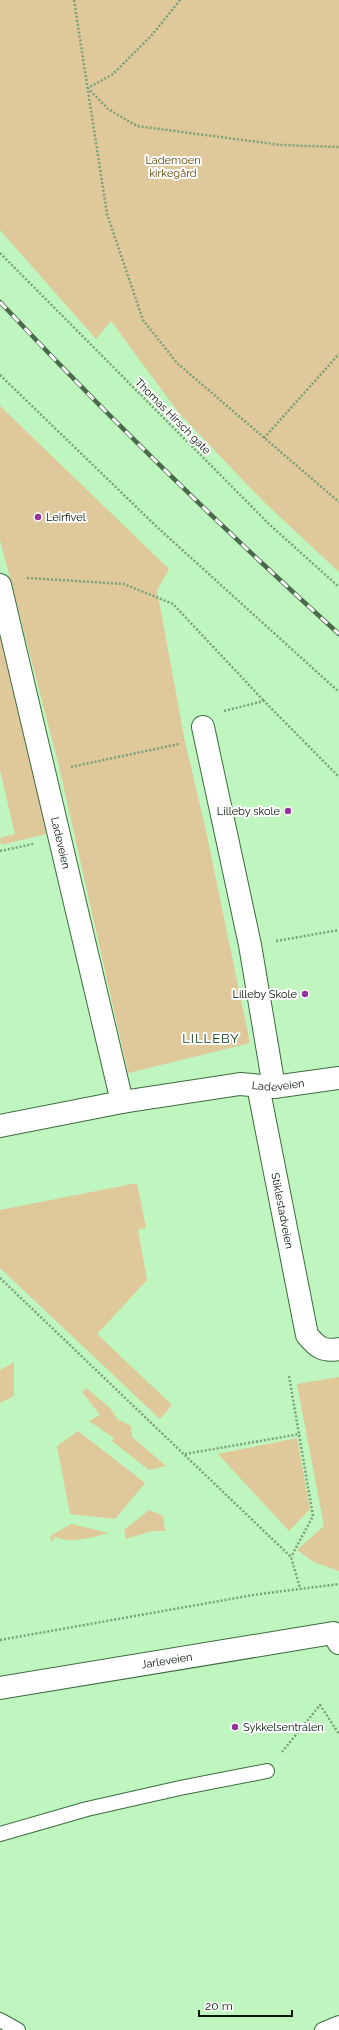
<svg xmlns="http://www.w3.org/2000/svg" width="339" height="2030" font-family="Raleway,sans-serif">
  <style>
    .green { fill: #dfc899 }
    .lines { fill: none; stroke-linecap: round; stroke-linejoin: round }
    .service-casing { stroke: #3b6c3d; stroke-width: 16 }
    .minor-casing { stroke: #3b6c3d; stroke-width: 24 }
    .secondary-casing { stroke: #3b6c3d; stroke-width: 24 }
    .path { stroke: #79a179; stroke-width: 2.5; stroke-dasharray: 2 2; stroke-linecap: butt }
    .service { stroke: #fff; stroke-width: 14 }
    .minor { stroke: #fff; stroke-width: 22 }
    .secondary { stroke: #fff; stroke-width: 22 }
    .rail-casing { stroke: #4a6a4b; stroke-width: 4.5 }
    .rail { stroke: #fff; stroke-width: 3; stroke-dasharray: 9; stroke-linecap: butt }
    .poi-dot { fill: #93339b; stroke: #fff; stroke-width: 1.5 }
    .labels { text-anchor: middle; stroke-width: 4; stroke-linejoin: round; paint-order: stroke }
    .park-label { font-size: 11px; fill: #5f4604; stroke: #fff }
    .street-label { font-size: 11px; fill: #031504; stroke: #fff }
    .poi-label { font-size: 11px; fill: #031504; stroke: #fff; text-anchor: start }
    .quarter-label { font-size: 13px; letter-spacing: 1px; fill: #114316; stroke: #fff }
  </style>
  <rect width="100%" height="100%" fill="#bff5bf"/>
  <g class="green">
    <path d="M0 0H339V572L262 500 178 412 111 321 96 339 0 230Z"/>
    <path d="M0 406 169 569 157 590 185 742 206 831 250 1043 128 1073 59 766 0 540Z"/>
    <path d="M0 617 50 833 1 845 0 838 15 834 0 770Z"/>
    <path d="M137 1183 146 1228 138 1230 147 1280 97 1334 172 1405 160 1419 0 1268V1210Z"/>
    <path d="M14 1362V1396L0 1403V1370Z"/>
    <path d="M339 1377V1571L314 1562 297 1550 324 1526 297 1384Z"/>
    <path d="M86 1388 111 1409 117 1419 131 1426 132 1437 166 1466 149 1470 112 1441 114 1438 89 1421 100 1415 82 1392Z"/>
    <path d="M78 1431 145 1483 115 1519 70 1514 57 1446Z"/>
    <path d="M297 1438 310 1509 289 1531 218 1454Z"/>
    <path d="M149 1510 163 1516 165 1531H152L126 1539 124 1530Z"/>
    <path d="M71 1524 109 1533C92 1537 72 1544 55 1537L52 1542 50 1536Z"/>
  </g>
  <g class="lines">
    <g class="service-casing">
      <g id="service">
        <path d="M0 1834 87 1809 180 1788 267 1771"/>
        <path d="M0 2020 18 2030"/>
        <path d="M322 2030 339 2023"/>
      </g>
    </g>
    <g class="minor-casing">
      <g id="minor">
        <path id="s1" d="M0 585 122 1102"/>
        <path d="M203 727 250 945 274 1087"/>
        <path id="s2" d="M258 1086 307 1335C317 1347 323 1352 339 1349"/>
        <path id="s3" d="M0 1126 122 1102 240 1084 274 1087 339 1078"/>
      </g>
    </g>
    <g class="secondary-casing">
      <g id="secondary">
        <path id="s4" d="M0 1688 333 1633 339 1643"/>
      </g>
    </g>
    <g class="path">
      <path d="M74 0 107 214 143 320 177 363 339 502"/>
      <path d="M180 0 152 35 113 74 88 88 108 109 137 126 281 145 339 147"/>
      <path d="M0 253 270 525 339 587"/>
      <path d="M0 375 157 527 339 692"/>
      <path d="M264 438 339 354"/>
      <path d="M27 578 124 584 173 604 264 701"/>
      <path d="M224 711 264 701 339 777"/>
      <path d="M71 767 179 744"/>
      <path d="M0 851 33 844"/>
      <path d="M276 941 339 930"/>
      <path d="M0 1278 291 1557 300 1588"/>
      <path d="M289 1376 313 1516 291 1557"/>
      <path d="M185 1454 300 1434"/>
      <path d="M0 1640 253 1595 339 1584"/>
      <path d="M282 1752 320 1705 339 1734"/>
    </g>
    <use href="#service" class="service"/>
    <use href="#minor" class="minor"/>
    <use href="#secondary" class="secondary"/>
    <g class="rail-casing">
      <path id="rail" d="M0 302C108 417 222 528 339 634"/>
    </g>
    <use href="#rail" class="rail"/>
  </g>
  <g class="poi-dot">
    <circle cx="38" cy="517" r="4"/>
    <circle cx="288" cy="811" r="4"/>
    <circle cx="305" cy="994" r="4"/>
    <circle cx="235" cy="1727" r="4"/>
  </g>
  <g class="labels">
    <g class="park-label">
      <text x="173" y="164">Lademoen<tspan x="173" dy="13">kirkegård</tspan></text>
    </g>
    <g class="street-label">
      <text transform="translate(173 416) rotate(45)" y="4">Thomas Hirsch gate</text>
      <text dy="4" stroke="none"><textPath href="#s1" startOffset="265">Ladeveien</textPath></text>
      <text dy="4" stroke="none"><textPath href="#s3" startOffset="282">Ladeveien</textPath></text>
      <text dy="4" stroke="none"><textPath href="#s2" startOffset="127">Stiklestadveien</textPath></text>
      <text dy="4" stroke="none"><textPath href="#s4" startOffset="169">Jarleveien</textPath></text>
    </g>
    <g class="poi-label">
      <text x="46" y="521">Leirfivel</text>
      <text x="280" y="815" text-anchor="end">Lilleby skole</text>
      <text x="297" y="998" text-anchor="end">Lilleby Skole</text>
      <text x="243" y="1731">Sykkelsentralen</text>
    </g>
    <g class="quarter-label">
      <text x="211" y="1043">LILLEBY</text>
    </g>
  </g>
  <path d="M199 2010v6h93v-6" fill="none" stroke="#031504" stroke-width="2"/>
  <text x="205" y="2010" font-size="12" fill="#031504" stroke="#ffffff" stroke-width="3" paint-order="stroke">20 m</text>
</svg>
